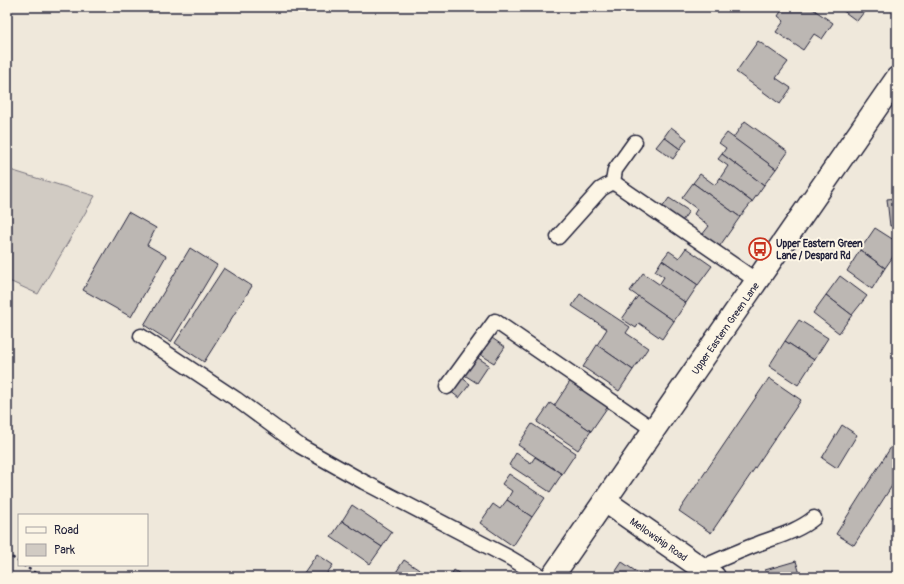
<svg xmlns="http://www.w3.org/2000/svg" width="904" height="584" font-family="Pangolin,sans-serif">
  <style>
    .green { fill: #d1cbc3; stroke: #7a767f }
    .building { fill: #bcb7b3; stroke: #22223b }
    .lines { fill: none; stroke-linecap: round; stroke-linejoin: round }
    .lane-casing { stroke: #22223b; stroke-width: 17 }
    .street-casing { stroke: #22223b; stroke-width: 25 }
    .secondary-casing { stroke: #22223b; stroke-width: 25 }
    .path { stroke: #22223b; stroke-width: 2.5; stroke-dasharray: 3 3; stroke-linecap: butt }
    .lane { stroke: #fcf5e5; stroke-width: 14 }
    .street { stroke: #fcf5e5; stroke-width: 22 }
    .secondary { stroke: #fcf5e5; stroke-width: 22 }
    .labels { text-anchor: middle; stroke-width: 4; stroke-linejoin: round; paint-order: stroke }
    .poi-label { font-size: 10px; font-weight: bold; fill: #22223b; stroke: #fcf5e5; text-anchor: start }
    .street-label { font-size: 10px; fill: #22223b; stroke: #fcf5e5 }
  </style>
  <rect width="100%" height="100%" fill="#efe8db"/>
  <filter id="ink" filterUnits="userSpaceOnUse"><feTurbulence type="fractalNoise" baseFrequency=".025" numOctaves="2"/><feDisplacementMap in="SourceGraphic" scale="8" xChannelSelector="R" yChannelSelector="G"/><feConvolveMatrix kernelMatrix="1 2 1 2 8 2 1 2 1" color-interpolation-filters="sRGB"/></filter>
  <g filter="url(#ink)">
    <path class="green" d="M7 169 95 196 38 294 7 280Z"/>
    <g class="building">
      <path d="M784 7H810L833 23 822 39 814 34 803 50 776 32 784 21 778 16Z"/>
      <path d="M838 7H865L867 8 857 21Z"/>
      <path d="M758 41 788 62 776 78 791 88 780 104 736 72Z"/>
      <path d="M745 121 788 152 776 169 733 138Z"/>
      <path d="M671 127 687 139 680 149 664 137Z"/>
      <path d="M727 133 776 169 764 185 722 154 726 148 719 143Z"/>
      <path d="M664 137 680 149 673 159 656 147Z"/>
      <path d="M722 154 764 185 752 202 720 178 728 166 718 159Z"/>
      <path d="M700 174 715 185 720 178 752 202 740 217 693 183Z"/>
      <path d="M693 183 740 217 719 247 702 235 709 226 694 214 697 209 682 198Z"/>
      <path d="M669 198 689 211 682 221 662 208Z"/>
      <path d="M897 198V225L890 226 887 199Z"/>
      <path d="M128 212 156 228 147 245 166 256 131 317 83 290Z"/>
      <path d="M875 228 897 242V251L885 268 860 250Z"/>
      <path d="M190 248 217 265 171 342 144 325Z"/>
      <path d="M686 248 712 266 698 285 662 260 669 251 679 258Z"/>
      <path d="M860 250 885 268 872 289 847 271Z"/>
      <path d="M662 260 698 285 686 303 659 285 664 277 655 271Z"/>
      <path d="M224 268 252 286 204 362 175 343Z"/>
      <path d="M643 273 686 303 674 321 630 291Z"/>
      <path d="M840 276 867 296 852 315 826 295Z"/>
      <path d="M580 294 630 327 626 333 648 348 633 370 597 345 607 329 572 306Z"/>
      <path d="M826 295 852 315 839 333 813 313Z"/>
      <path d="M638 296 674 321 662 339 639 323 636 328 622 319Z"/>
      <path d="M799 320 828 338 814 360 785 341Z"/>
      <path d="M489 336 505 347 494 363 478 353Z"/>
      <path d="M785 341 814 360 798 385 769 366Z"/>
      <path d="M597 345 633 370 619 391 583 367Z"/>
      <path d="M475 356 489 365 477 383 463 374Z"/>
      <path d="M461 377 470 384 459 398 450 391Z"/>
      <path d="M769 378 801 400 711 533 679 511Z"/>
      <path d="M571 380 609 405 591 431 554 406Z"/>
      <path d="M550 403 591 431 578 450 537 422Z"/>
      <path d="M532 424 576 453 562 474 518 445Z"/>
      <path d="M842 425 857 435 837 468 822 458Z"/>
      <path d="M891 447 897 451V478L854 545 836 534Z"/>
      <path d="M516 453 531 463 535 457 562 474 550 492 509 465Z"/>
      <path d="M509 474 545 498 532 517 507 500 512 491 502 484Z"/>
      <path d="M507 500 532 517 513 546 480 523 493 504 500 509Z"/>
      <path d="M352 505 392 532 382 547 342 521Z"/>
      <path d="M342 521 382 547 370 564 331 537Z"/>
      <path d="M317 554 333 565 324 577H301Z"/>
      <path d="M404 560 430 577H393Z"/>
      <path d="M796 561 801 577H767L765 570Z"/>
      <path d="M622 562 644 577H612Z"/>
      <path d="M454 570 464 577H450Z"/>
    </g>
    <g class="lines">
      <g class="lane-casing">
        <g id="lane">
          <path d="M613 182 615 170 635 142"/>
          <path d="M558 237 601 189 613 182 757 281"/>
          <path d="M141 336 236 399 300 446 364 482 510 558 542 577"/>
          <path d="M447 387 495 321 654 430"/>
          <path d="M700 568C719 560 737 552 755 545 775 537 797 532 814 518"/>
        </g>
      </g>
      <g class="street-casing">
        <path id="street" d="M605 501 714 577"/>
      </g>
      <g class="secondary-casing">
        <path id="secondary" d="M552 577 897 78"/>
      </g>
      <g class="path">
        <path d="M7 554 19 562"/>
        <path d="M23 565 41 577"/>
      </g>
      <use href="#lane" class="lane"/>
      <use href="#street" class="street"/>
      <use href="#secondary" class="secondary"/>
    </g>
  </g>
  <defs>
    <g id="bus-ring" transform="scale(1.15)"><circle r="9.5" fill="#fcf5e5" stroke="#c8321e" stroke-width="1.5"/><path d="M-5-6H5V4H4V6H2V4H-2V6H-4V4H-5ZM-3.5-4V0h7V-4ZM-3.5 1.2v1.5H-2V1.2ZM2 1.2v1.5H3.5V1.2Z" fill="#c8321e"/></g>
  </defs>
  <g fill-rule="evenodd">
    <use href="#bus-ring" x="760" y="249"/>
  </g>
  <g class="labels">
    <g class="poi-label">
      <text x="776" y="247">Upper Eastern Green<tspan x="776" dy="12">Lane / Despard Rd</tspan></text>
    </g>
    <g class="street-label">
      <text transform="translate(725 328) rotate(-55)" y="4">Upper Eastern Green Lane</text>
      <text transform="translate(659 539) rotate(35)" y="4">Mellowship Road</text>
    </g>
  </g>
  <rect width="904" height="584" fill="none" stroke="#fcf5e5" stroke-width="24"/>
  <rect x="12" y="12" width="880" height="560" fill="none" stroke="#22223b" stroke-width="1.5" filter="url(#ink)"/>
  <rect x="18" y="514" width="130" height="52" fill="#fcf5e5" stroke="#a5a1a1"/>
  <rect x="26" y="527" width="20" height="6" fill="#fcf5e5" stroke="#a5a1a1"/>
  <text x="54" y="534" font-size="12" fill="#22223b">Road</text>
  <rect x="26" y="544" width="20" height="12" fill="#d1cbc3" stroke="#a5a1a1"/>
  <text x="54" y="554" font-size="12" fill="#22223b">Park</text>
</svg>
